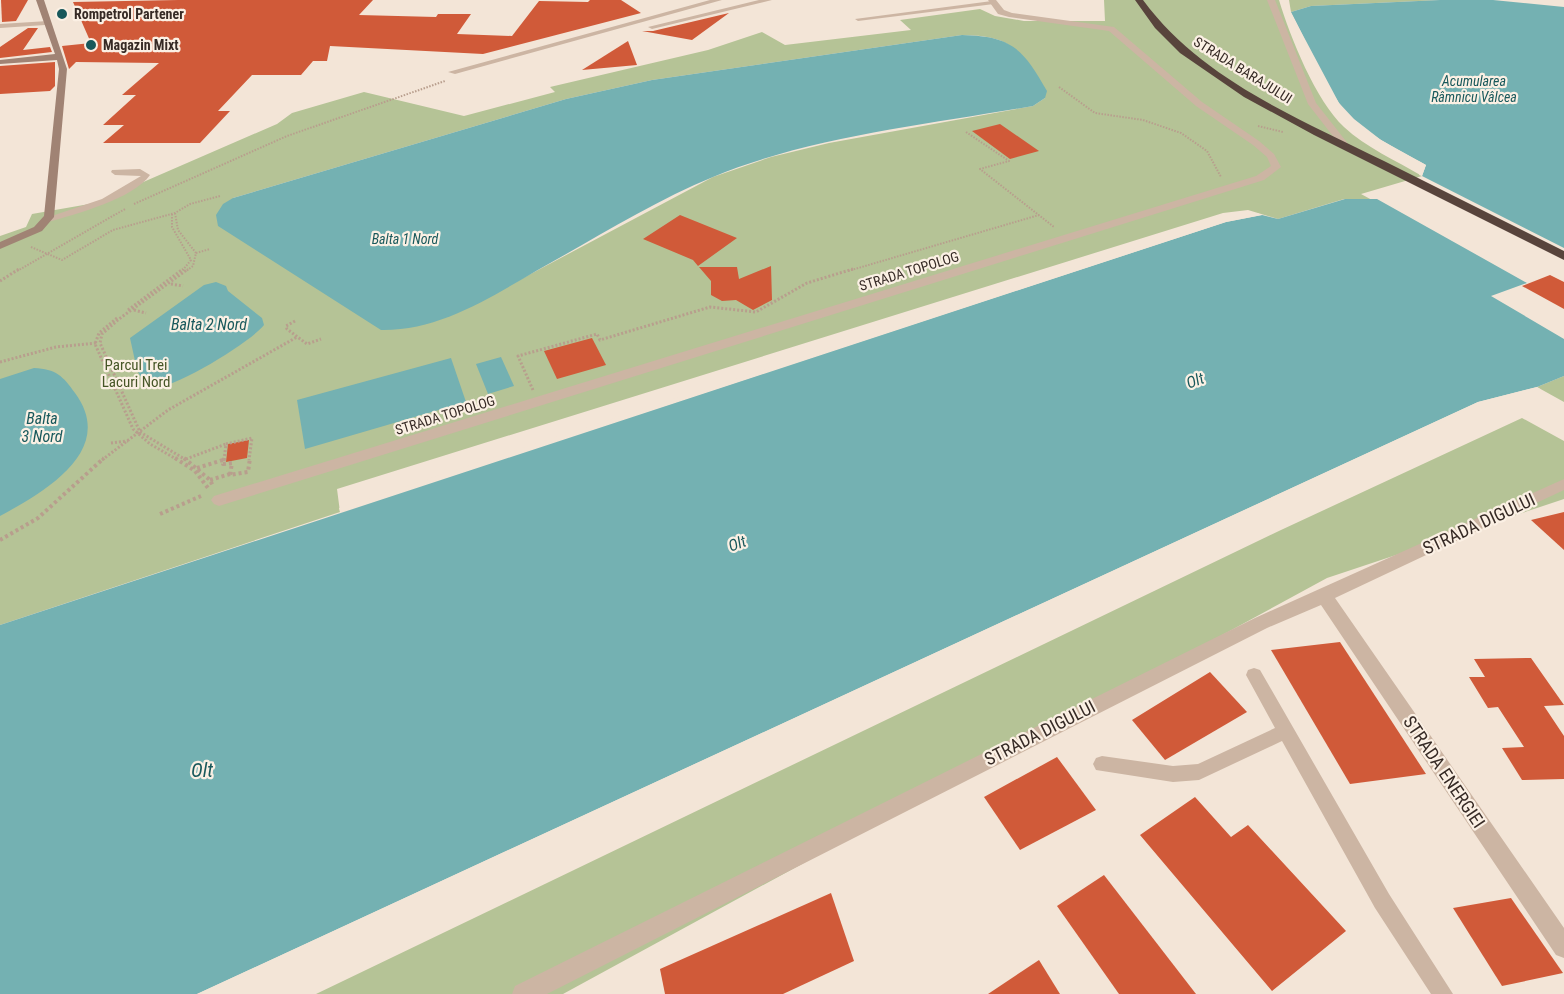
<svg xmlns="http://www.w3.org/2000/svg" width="1564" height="994" font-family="'Roboto Condensed',sans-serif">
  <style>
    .green { fill: #b5c396; fill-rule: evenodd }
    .water { fill: #74b1b2 }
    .pier { fill: #f3e5d7 }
    .building { fill: #d05a39 }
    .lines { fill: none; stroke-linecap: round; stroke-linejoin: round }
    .path-far2 { stroke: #b89e8d; stroke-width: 2; stroke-dasharray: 1.5 1.5; stroke-linecap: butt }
    .path-far1 { stroke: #b89e8d; stroke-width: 3; stroke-dasharray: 2 2; stroke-linecap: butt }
    .path { stroke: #b89e8d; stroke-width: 4; stroke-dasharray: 3 3; stroke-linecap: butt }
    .lane { fill: #ccb5a3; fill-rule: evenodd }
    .street { fill: #ccb5a3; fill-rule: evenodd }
    .secondary { fill: #a08374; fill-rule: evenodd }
    .highway { fill: #58443c; fill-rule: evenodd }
    .poi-dot { fill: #18585b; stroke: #fbf0e4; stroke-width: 2 }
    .labels { text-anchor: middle; stroke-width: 4.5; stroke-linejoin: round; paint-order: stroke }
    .far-poi-label { font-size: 14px; font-weight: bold; fill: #362a25; stroke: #fbf0e4; text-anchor: start }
    .far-street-label { font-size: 14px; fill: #362a25; stroke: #fbf0e4 }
    .far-water-label { font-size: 14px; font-style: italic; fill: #18585b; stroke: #fbf0e4 }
    .park-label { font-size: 15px; fill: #465627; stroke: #fbf0e4 }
    .water-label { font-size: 16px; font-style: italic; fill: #18585b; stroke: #fbf0e4 }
    .near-street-label { font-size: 18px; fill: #362a25; stroke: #fbf0e4 }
    .near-water-label { font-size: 20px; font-style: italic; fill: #18585b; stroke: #fbf0e4 }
  </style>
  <rect width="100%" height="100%" fill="#f3e5d7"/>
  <g class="green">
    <path d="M1104 0H1279C1290 37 1316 101 1344 127 1365 147 1397 161 1422 176L1361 194 1372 200 1344 199 1278 219 1248 210 1223 213 337 489 340 512 0 625V236L26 227 32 214 95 203 277 124 292 113 364 92 464 116 555 92 550 87 708 50 762 32 785 45 911 30 900 20 980 9 995 16 1024 21H1105ZM962 35C1020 36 1018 53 1045 98L1033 106 829 143 771 157 713 177 459 312 233 198 566 99 652 80Z"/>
    <path d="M1289 0H1440L1311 6 1291 12Z"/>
    <path d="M1564 376V402L1537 387Z"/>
    <path d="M1522 418 1564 441V499L1327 578 563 994H316L1281 530Z"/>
  </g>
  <g class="water">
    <path d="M1440 0H1493L1564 7V248L1422 176 1426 165C1396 148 1359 132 1339 103 1320 75 1306 41 1291 12L1311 6Z"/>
    <path d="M962 35C1012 36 1023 49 1047 91L1045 98 1033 106C932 124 808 137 713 177 652 202 594 239 536 271 488 299 438 331 381 330L218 226 216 215 223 204 233 198 566 99 652 80Z"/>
    <path d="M1345 199H1377L1527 283 1491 296 1564 339V376L1537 387 1478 402 197 994H0V625L1226 222 1262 215 1278 219Z"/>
    <path d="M216 282 226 286 228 291 262 318 264 325C251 342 167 394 147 388L137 370 130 338 204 285Z"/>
    <path d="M501 357 514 386 488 394 476 364Z"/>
    <path d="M451 358 466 402 305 449 297 400Z"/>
    <path d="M34 368C56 369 63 376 75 393 118 451 42 493 0 516V379Z"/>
  </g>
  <g class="pier">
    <path d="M1289 9 1339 103 1354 119 1381 140 1426 165 1422 176 1419 175 1422 166 1379 142 1352 122 1337 105 1288 13Z"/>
    <path d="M1257 213 1262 215 1226 222 340 512 339 508 1225 219Z"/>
    <path d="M1537 387 1540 389 1479 404 563 830 204 994H197L1478 402Z"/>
  </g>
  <g class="building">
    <path d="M1 0H28L16 21 2 22Z"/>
    <path d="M178 0H373L359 15 436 17 438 14H471L457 34 512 36 539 1 588 2 590 0H621L641 13 483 54 330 46 327 61H313L301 75H252L218 111H230L200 143H103L124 125H103L136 95H122L159 63 76 62 69 69 62 46 91 43 73 2Z"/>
    <path d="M729 13 692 40 642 31H653Z"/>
    <path d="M28 28H38L23 50 50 47 52 52 0 58V47Z"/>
    <path d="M628 41 637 65 582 70Z"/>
    <path d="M55 62V86L50 91 0 94V66Z"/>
    <path d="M1000 124 1039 151 1010 159 972 131Z"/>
    <path d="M680 215 737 238 698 266 693 260 643 239Z"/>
    <path d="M771 266 772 300 753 310 736 300 722 301 711 295V281L699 267H737L739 279Z"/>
    <path d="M1550 275 1564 282V309L1522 286Z"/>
    <path d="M592 338 606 365 557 379 544 351Z"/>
    <path d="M249 440 247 458 226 462 228 444Z"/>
    <path d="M1564 512V550L1531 520Z"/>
    <path d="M1340 642 1426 774 1350 784 1271 650Z"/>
    <path d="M1531 658 1564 705 1544 706 1564 736V779L1522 780 1502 748 1524 747 1498 707 1488 708 1469 677H1485L1474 659Z"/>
    <path d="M1210 672 1247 712 1165 760 1132 720Z"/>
    <path d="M1057 757 1096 810 1020 850 984 797Z"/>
    <path d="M1195 797 1231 837 1248 825 1346 931 1272 991 1140 835Z"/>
    <path d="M1104 875 1196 994H1119L1057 906Z"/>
    <path d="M831 893 854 961 783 994H665L660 969Z"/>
    <path d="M1511 898 1563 973 1502 986 1453 908Z"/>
    <path d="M1039 960 1060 994H988Z"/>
  </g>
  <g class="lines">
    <g class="path-far2">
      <path d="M1059 87 1095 113 1143 120 1181 133 1207 151 1221 177"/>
      <path d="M1258 126 1283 132"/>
      <path d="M966 132 1009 161 980 169 1054 227"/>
      <path d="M134 204 287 136 445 81"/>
      <path d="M175 213 178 230 196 253 193 266 186 271"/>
      <path d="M172 214V227L191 260 182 271"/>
      <path d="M31 247 62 260 113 230 175 213 190 204 220 196"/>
      <path d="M196 253 210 249"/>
      <path d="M17 271 125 209"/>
      <path d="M848 271 1039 215"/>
    </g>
    <g class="path-far1">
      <path d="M0 281 19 269"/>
      <path d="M171 284 183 286"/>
      <path d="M128 310 183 269"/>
      <path d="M134 310 146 313"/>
      <path d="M117 318 99 333 95 344 133 429 150 444 178 460"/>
      <path d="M295 321 286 326 287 329 307 344 321 339"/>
      <path d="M0 362 56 347 97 343"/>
      <path d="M533 390 518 356 597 334 600 340 710 307 756 312 807 283 853 269"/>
      <path d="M111 443 128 441"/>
      <path d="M226 444 252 438 249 460"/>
      <path d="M186 459 226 444"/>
      <path d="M102 460 168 410 297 337"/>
      <path d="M186 460 140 432 100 343 102 334 119 319 188 269"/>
      <path d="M224 460 226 444"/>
    </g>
    <g class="path">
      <path d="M175 458 195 471 208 488"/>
      <path d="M184 458 210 480 213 486"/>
      <path d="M224 458 223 464 232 463 230 475 248 472 250 458"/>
      <path d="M197 468 223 460"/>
      <path d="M210 480 230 474"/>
      <path d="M160 514 201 496"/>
      <path d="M0 540 38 518 104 458"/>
    </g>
    <g class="lane">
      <path d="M992 1 994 4 858 21 855 19Z"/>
      <path d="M140 169 150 175C133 199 76 214 48 222L43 219 102 199 141 176 115 175 111 172 112 170Z"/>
      <path d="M1254 668 1260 670 1389 894 1453 994H1431L1375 908 1282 741 1199 780 1173 782 1096 770 1093 764 1096 758 1102 756 1173 766 1198 764 1275 728 1246 675 1248 670Z"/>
    </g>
    <g class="street">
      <path d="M710 0H722L455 74 448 72Z"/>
      <path d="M759 0H772L652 29 648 27Z"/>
      <path d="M988 0H996L1004 10 1012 13 1114 27 1202 102 1259 141 1274 154 1281 167 1264 180 219 506 214 504 211 500 214 496 1256 176 1271 166 1267 157 1253 145 1196 106 1109 31 1009 17 998 14Z"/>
      <path d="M1267 0H1275L1316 103 1349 145V149H1343L1308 104Z"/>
      <path d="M48 21 45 25 0 28V24Z"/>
      <path d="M1564 479V490L1335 598 1564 928V958L1556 955 1321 605 1267 628 547 994H512L515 986 1255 618Z"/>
    </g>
    <path class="secondary" d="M36 0H44L67 69 54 217 42 231 0 249V242L34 227 44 216 59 69 57 60 0 64V60L55 54Z"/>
    <path class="highway" d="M1135 0H1143C1202 80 1298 118 1384 161 1444 191 1504 221 1564 251V260L1314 135 1244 97 1180 53 1155 28Z"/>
  </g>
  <g class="poi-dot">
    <circle cx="62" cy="14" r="6"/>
    <circle cx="91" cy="45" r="6"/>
  </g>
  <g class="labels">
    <g class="far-poi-label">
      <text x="74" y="19">Rompetrol Partener</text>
      <text x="103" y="50">Magazin Mixt</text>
    </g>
    <g class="far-street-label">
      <text transform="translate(1243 70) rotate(32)" y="5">STRADA BARAJULUI</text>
      <text transform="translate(909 271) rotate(-17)" y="5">STRADA TOPOLOG</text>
      <text transform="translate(445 415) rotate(-17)" y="5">STRADA TOPOLOG</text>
    </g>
    <g class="far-water-label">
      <text x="1474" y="86">Acumularea<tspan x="1474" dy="16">Râmnicu Vâlcea</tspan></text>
      <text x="405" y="244">Balta 1 Nord</text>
    </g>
    <g class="park-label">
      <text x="136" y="370">Parcul Trei<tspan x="136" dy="17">Lacuri Nord</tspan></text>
    </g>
    <g class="water-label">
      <text x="209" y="330">Balta 2 Nord</text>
      <text transform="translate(1195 380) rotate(-20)" y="6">Olt</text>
      <text x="42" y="424">Balta<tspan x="42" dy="18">3 Nord</tspan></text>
      <text transform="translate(737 543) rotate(-20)" y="6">Olt</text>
    </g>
    <g class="near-street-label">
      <text transform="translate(1479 524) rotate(-25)" y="6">STRADA DIGULUI</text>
      <text transform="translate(1040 733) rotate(-27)" y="6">STRADA DIGULUI</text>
      <text transform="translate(1444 772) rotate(56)" y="6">STRADA ENERGIEI</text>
    </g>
    <g class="near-water-label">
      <text x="202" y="777">Olt</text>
    </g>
  </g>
</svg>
